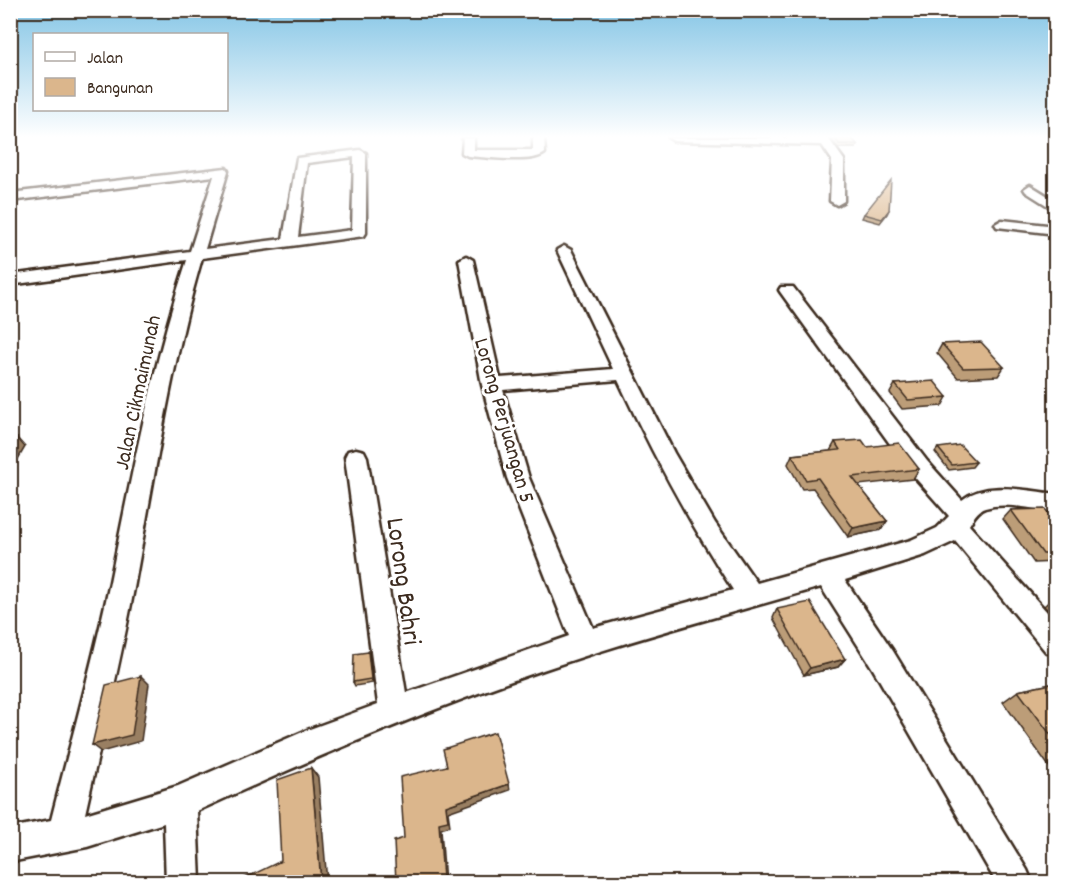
<svg xmlns="http://www.w3.org/2000/svg" width="1066" height="893" font-family="Dekko,sans-serif">
  <style>
    .lines { fill: none; stroke-linecap: round; stroke-linejoin: round }
    .minor-casing { stroke: #3b2a1e; stroke-width: 5 }
    .minor { fill: #fff; fill-rule: evenodd }
    .wall { fill: #bc9d78; stroke: #3b2a1e; stroke-width: 1.5 }
    .shaded-wall { fill: #997f62; stroke: #3b2a1e; stroke-width: 1.5 }
    .building { fill: #dbb68c; stroke: #3b2a1e; stroke-width: 1.5 }
    .labels { text-anchor: middle; stroke-width: 6; stroke-linejoin: round; paint-order: stroke }
    .street-label { font-size: 22px; fill: #3b2a1e; stroke: #fff }
    .near-street-label { font-size: 27px; fill: #3b2a1e; stroke: #fff }
  </style>
  <rect width="100%" height="100%" fill="#fff"/>
  <filter id="ink" filterUnits="userSpaceOnUse"><feTurbulence type="fractalNoise" baseFrequency=".0167" numOctaves="2"/><feDisplacementMap in="SourceGraphic" scale="12" xChannelSelector="R" yChannelSelector="G"/><feConvolveMatrix kernelMatrix="1 2 1 2 8 2 1 2 1" color-interpolation-filters="sRGB"/></filter>
  <g filter="url(#ink)">
    <g class="lines">
      <g class="minor-casing">
        <g id="minor">
          <path d="M463 138H474V150H533V138H544L545 153C532 164 486 157 468 156L462 153Z"/>
          <path d="M669 138H828L844 160V201L837 205 830 201 832 160 822 145 674 141Z"/>
          <path d="M360 150 366 153V233L364 236 202 258C171 365 155 474 135 583 121 660 102 737 85 814L178 786 307 730 378 704 345 457 348 451 356 449 364 451 367 457 406 693 569 636 507 478 482 385 459 260 466 256 473 260 500 378 613 369 557 250 564 246 571 250 674 453 715 523 757 583 911 540 937 528 949 516 911 473 781 293 779 290 781 287H793L927 461 962 500C987 480 1027 491 1056 494V512C1034 510 1006 501 985 508 977 510 973 519 969 525L1056 622V656L1046 652 955 541 925 555 845 580 893 651 1027 870 1032 882H996L873 669 821 587C742 610 663 631 585 656 452 699 324 753 197 811L200 882H166L164 823 87 847 10 862V828L51 820C71 741 93 662 110 582 132 474 152 366 187 260L10 285V275L190 251 214 176 10 201V193L226 168 228 171 205 249 283 239 297 158ZM354 157 352 230 298 237 307 163ZM618 380C652 453 689 522 733 590L593 628 529 478 503 390Z"/>
          <path d="M1030 185 1056 201V211L1026 192 1024 189Z"/>
          <path d="M1002 220 1056 226V234L997 227 995 224Z"/>
        </g>
      </g>
      <use href="#minor" class="minor"/>
    </g>
    <g class="wall">
      <path d="M830 138H851L857 144 856 148H838Z"/>
      <path d="M889 210 887 214 880 223 862 218 864 214Z"/>
      <path d="M942 344 1004 367 998 376 958 378 937 353Z"/>
      <path d="M895 384 947 397 942 406 902 409 890 393Z"/>
      <path d="M835 442 867 447 919 469 913 479 858 485 887 521 881 530 848 537 813 488 802 489 788 464 792 455 830 451Z"/>
      <path d="M938 448 976 462 972 467 949 470 935 452Z"/>
      <path d="M1011 510 1056 522V562L1034 563 1003 519Z"/>
      <path d="M1054 597H1056V618L1044 606Z"/>
      <path d="M777 609 845 659 838 667 804 675 773 618Z"/>
      <path d="M368 652 369 656 373 683 355 686 353 682Z"/>
      <path d="M1056 683V772H1053L1003 702 1018 691Z"/>
    </g>
    <g class="shaded-wall">
      <path d="M17 438 25 447 14 466 10 461V449Z"/>
      <path d="M887 521 881 530 848 537 853 528Z"/>
      <path d="M368 652 369 656 373 683 371 679Z"/>
      <path d="M845 659 838 667 804 675 810 668Z"/>
      <path d="M141 676 149 684 141 741 101 752 92 745Z"/>
      <path d="M311 768 318 777 327 882H321Z"/>
      <path d="M509 784 510 790 448 812 450 826 441 829 445 882H429L439 823 446 806Z"/>
    </g>
    <g class="building">
      <path d="M835 138H851L857 144H839Z"/>
      <path d="M891 180 889 210 882 219 864 214Z"/>
      <path d="M981 342 1004 367 963 368 942 344Z"/>
      <path d="M934 381 947 397 908 400 895 384Z"/>
      <path d="M17 438 10 449V439Z"/>
      <path d="M862 440 867 447 899 443 919 469 852 477 887 521 853 528 818 478 806 480 792 455 840 450 835 442Z"/>
      <path d="M960 445 976 462 952 465 938 448Z"/>
      <path d="M1045 509 1056 522V554H1043L1011 510Z"/>
      <path d="M810 602 845 659 810 668 777 609Z"/>
      <path d="M368 652 371 679 353 682 354 654Z"/>
      <path d="M141 676 132 735 92 745 106 685Z"/>
      <path d="M1056 683V742L1018 691Z"/>
      <path d="M495 732 509 784 446 806 448 821 439 823 443 879 429 882H396L394 841 404 838 400 777 447 766 443 749Z"/>
      <path d="M311 768 321 882H237L281 861 277 780Z"/>
    </g>
  </g>
  <linearGradient id="sky" x2="0" y2="1"><stop stop-color="#82c4e5"/><stop offset="0.52" stop-color="#fff"/><stop offset="1" stop-color="#fff" stop-opacity="0"/></linearGradient>
  <rect width="1066" height="263" fill="url(#sky)"/>
  <g class="labels">
    <g class="street-label">
      <text transform="translate(136 392) rotate(-78)" y="8">Jalan Cikmaimunah</text>
      <text transform="translate(506 420) rotate(74)" y="8">Lorong Perjuangan 5</text>
    </g>
    <g class="near-street-label">
      <text transform="translate(405 581) rotate(82)" y="9">Lorong Bahri</text>
    </g>
  </g>
  <rect width="1066" height="893" fill="none" stroke="#fff" stroke-width="36"/>
  <rect x="18" y="18" width="1030" height="857" fill="none" stroke="#3b2a1e" stroke-width="2" filter="url(#ink)"/>
  <rect x="33" y="33" width="195" height="78" fill="#ffffff" stroke="#b1aaa5" stroke-width="1.5"/>
  <rect x="45" y="52" width="30" height="9" fill="#ffffff" stroke="#b1aaa5" stroke-width="1.5"/>
  <text x="87" y="63" font-size="18" fill="#3b2a1e">Jalan</text>
  <rect x="45" y="78" width="30" height="18" fill="#dbb68c" stroke="#b1aaa5" stroke-width="1.5"/>
  <text x="87" y="93" font-size="18" fill="#3b2a1e">Bangunan</text>
</svg>
